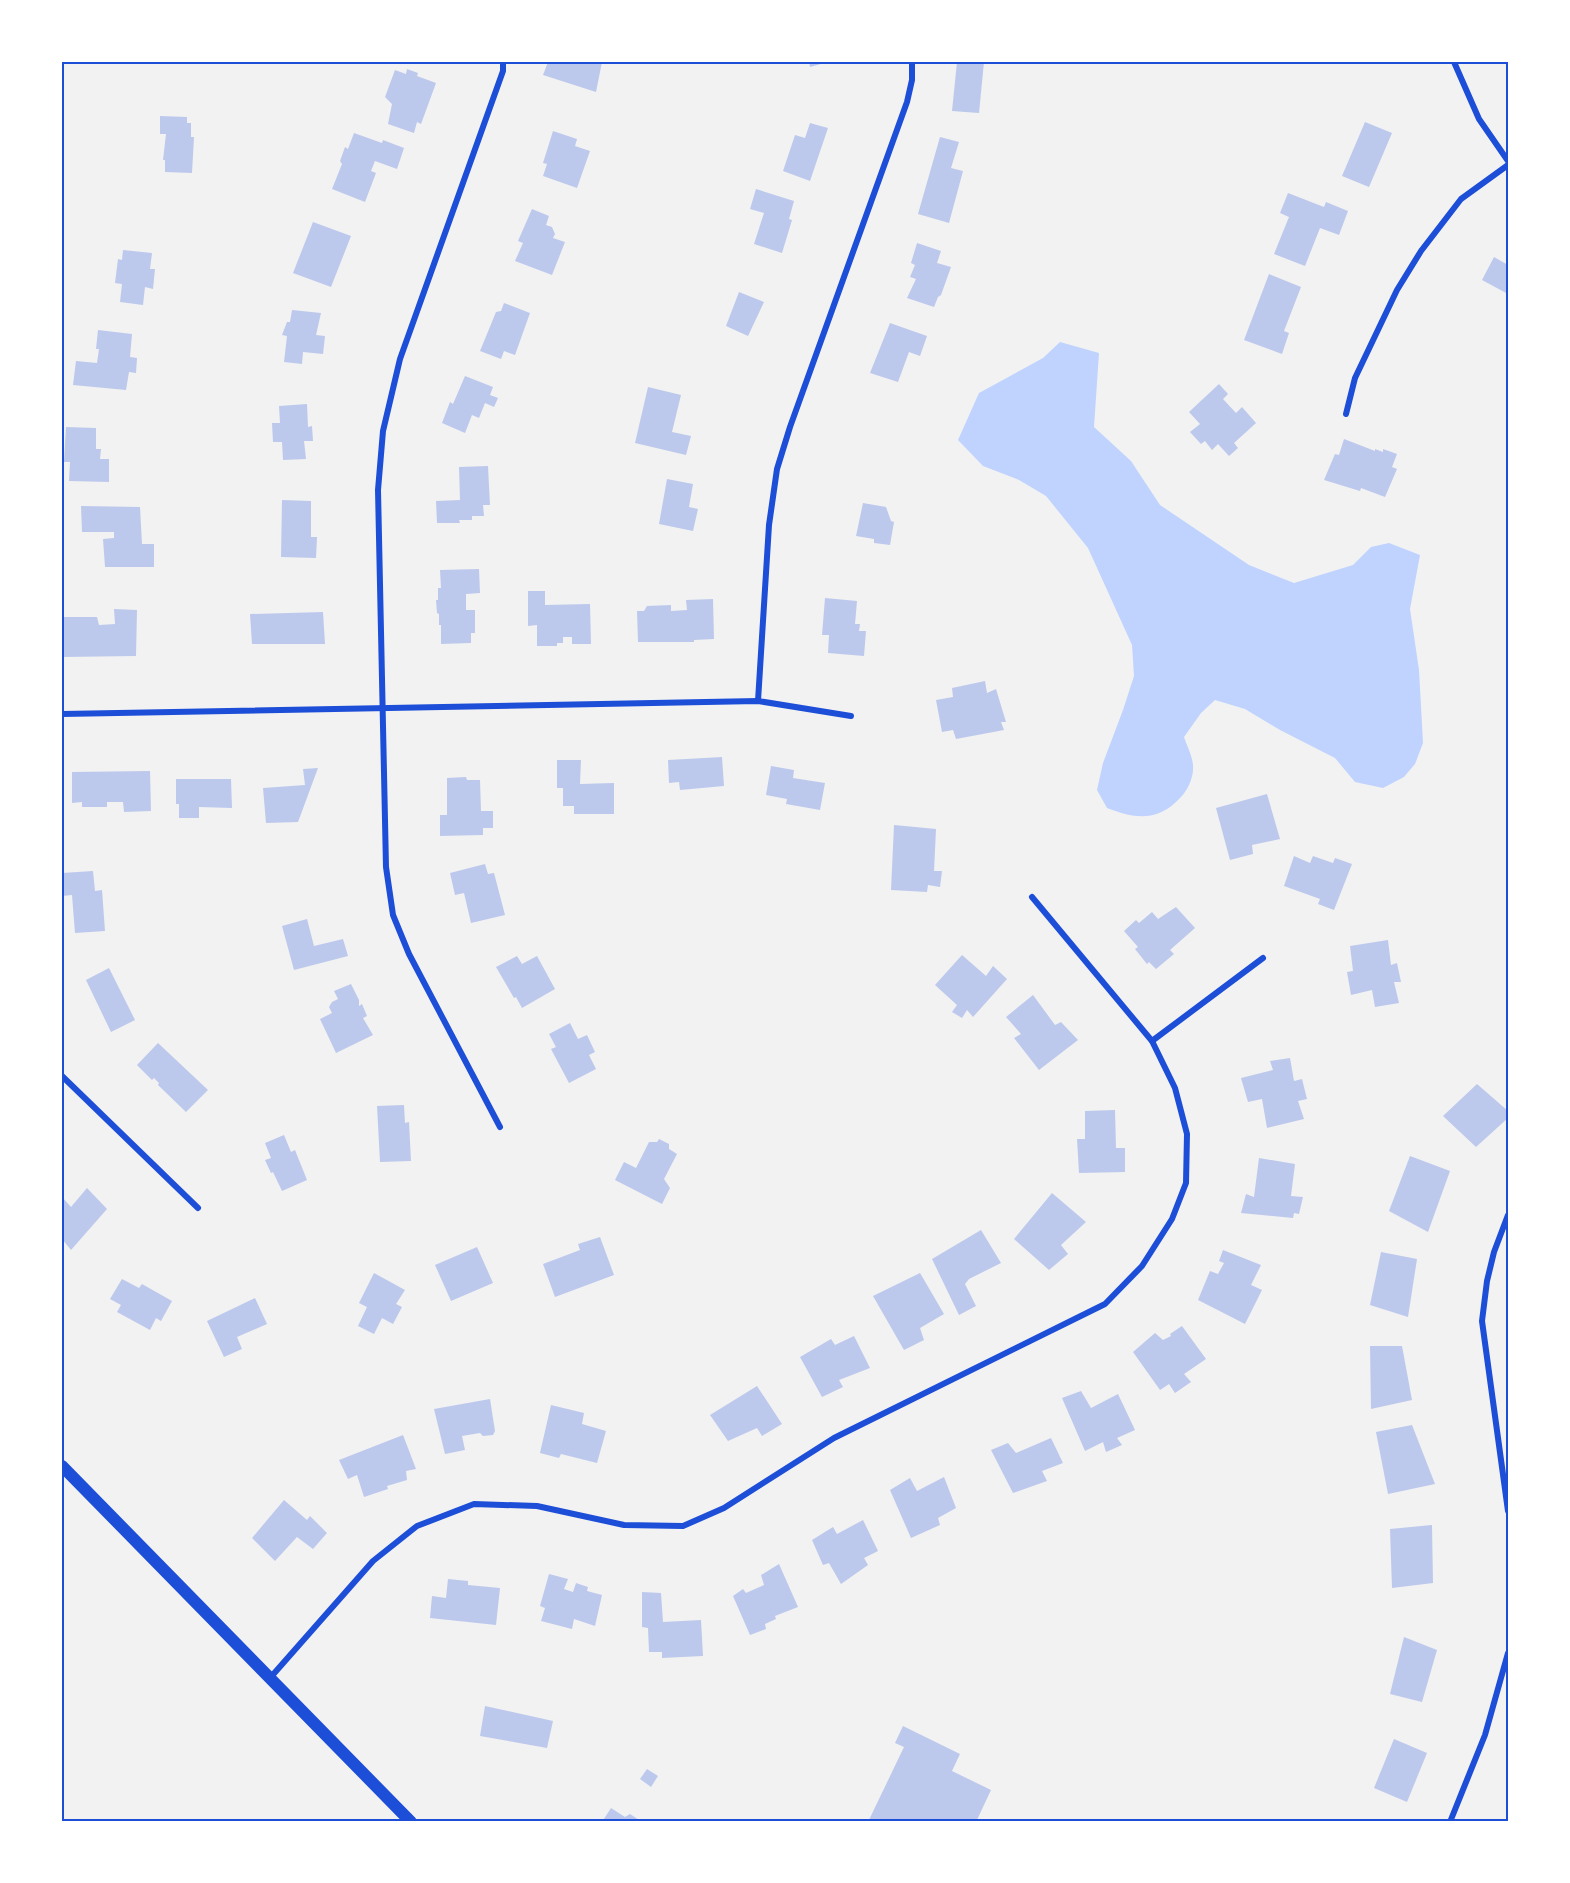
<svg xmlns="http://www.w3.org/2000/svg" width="1570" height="1883" font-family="'DejaVu Sans',sans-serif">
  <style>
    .water { fill: #bfd3fe }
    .building { fill: #bdc9ec }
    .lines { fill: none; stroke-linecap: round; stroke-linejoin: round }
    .minor { stroke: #1d4ed8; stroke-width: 6 }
    .secondary { stroke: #1d4ed8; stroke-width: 12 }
    .neatline { fill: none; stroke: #1d4ed8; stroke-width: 2 }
  </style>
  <rect width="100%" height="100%" fill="#f2f2f2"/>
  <path class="water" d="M1060 342 1099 353 1094 427 1131 461 1160 505 1249 565 1294 583 1353 565 1371 547 1389 543 1420 555 1410 609 1419 670 1423 743 1415 764 1404 777 1383 788 1355 782 1335 758 1280 730 1245 709 1215 700 1201 713 1184 737C1187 746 1194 759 1193 769 1193 779 1187 791 1180 798 1158 822 1135 819 1107 808L1097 790 1103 763 1123 710 1134 676 1132 645 1088 548 1046 496 1019 480 983 466 958 440 979 393 1043 358Z"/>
  <g class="building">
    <path d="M548 62H602L596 92 543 75Z"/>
    <path d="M809 62H828L810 67Z"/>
    <path d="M957 62H984L979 113 952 111Z"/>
    <path d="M407 69 418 73 417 76 436 83 421 124 417 122 414 133 388 124 392 104 385 97 395 70 406 74Z"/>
    <path d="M160 116 187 117V123H191V137H194L192 173 165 172V160H163L166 134H160Z"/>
    <path d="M1365 122 1392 133 1369 187 1342 176Z"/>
    <path d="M810 123 828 128 810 181 783 171 795 135 805 138Z"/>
    <path d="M553 131 577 139 575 146 590 151 577 188 543 176 547 164 543 163Z"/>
    <path d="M354 133 382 143 383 140 404 148 397 169 375 161 371 171 376 173 365 202 332 189 342 164 340 161 345 147 348 149Z"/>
    <path d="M940 137 959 142 951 168 963 171 949 223 918 214Z"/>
    <path d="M756 189 794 201 789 219 792 220 782 253 754 244 764 213 750 209Z"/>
    <path d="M1288 193 1324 207 1326 202 1348 211 1339 235 1320 228 1305 266 1274 254 1289 217 1280 213Z"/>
    <path d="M532 209 549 216 546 225 552 227 555 234 553 238 565 242 552 275 515 261 523 243 518 241Z"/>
    <path d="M313 222 351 236 331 287 293 273Z"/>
    <path d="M917 243 941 251 937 263 951 267 941 295 938 297 934 307 907 298 916 279 910 277 915 265 911 263Z"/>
    <path d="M123 250 152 253 150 269H155L153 289 145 287 143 305 120 302 122 284 115 283 118 259 122 260Z"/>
    <path d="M1494 257 1508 265V294L1482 280Z"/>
    <path d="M1269 274 1301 287 1284 331 1289 333 1282 354 1244 340Z"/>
    <path d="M739 292 764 302 748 336 726 326Z"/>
    <path d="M504 303 530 313 515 355 504 351 501 359 480 351 496 312 501 311Z"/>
    <path d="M292 310 321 313 316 335 325 336 323 354 303 352 302 364 284 362 287 336 282 335 287 322H290Z"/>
    <path d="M890 323 927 336 920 356 909 352 898 382 870 373Z"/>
    <path d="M98 330 132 334 130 357 137 358 136 373 129 372 126 390 73 385 76 361 97 363 99 349H96Z"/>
    <path d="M465 376 493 387 490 395 498 398 494 407 485 403 479 418 472 415 465 433 442 423 450 402 453 404Z"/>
    <path d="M1219 384 1228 394 1223 399 1236 413 1242 407 1256 423 1234 443 1238 448 1229 456 1218 444 1212 450 1205 441 1201 444 1190 432 1200 424 1189 412Z"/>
    <path d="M648 387 681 395 672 432 691 436 686 455 635 443Z"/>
    <path d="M307 404 308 427 312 426 313 441H304L306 459 283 460 282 442H273L272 423H280L279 406Z"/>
    <path d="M66 427 96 428V449H101L100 459H109V482L69 481 70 462H64Z"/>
    <path d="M1344 439 1375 451V449L1383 452V449L1397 454 1392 467 1397 469 1385 497 1361 488 1360 491 1324 480 1335 454 1339 455Z"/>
    <path d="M488 466 490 505H483L484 516H472V520H459L460 523H437L436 501 460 500 459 467Z"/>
    <path d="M667 479 693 484 689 507 698 509 693 531 659 524Z"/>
    <path d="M282 500 311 501V537H317L316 558 281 557Z"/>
    <path d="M863 503 886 507 891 521 894 522 890 545 874 543V539L856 536Z"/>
    <path d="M81 506 140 507 142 544H154V567H105L103 539 114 538V532H82Z"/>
    <path d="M479 569 480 593 466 594V610H475V633H471V643L441 644V625H439V614L437 613 436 600H438V588H441L440 570Z"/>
    <path d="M528 591H545V605L590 604 591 644H572V637H563V643H557V646H537V625L528 626Z"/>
    <path d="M825 598 857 601 855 624H860L859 631H866L864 656 828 653 829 635H822Z"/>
    <path d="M713 599 714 639 694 640V642H638L637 611H644L647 606 671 605V611L687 610 686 600Z"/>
    <path d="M114 609 137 610 136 656 63 657 62 617H97L99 625 115 624Z"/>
    <path d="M323 612 325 644H252L250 614Z"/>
    <path d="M985 681 987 693 996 689 1006 722H1001L1004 730 956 739 953 730 942 732 936 700 953 697 952 688Z"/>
    <path d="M722 757 724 786 680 790 679 782 669 783 668 760Z"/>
    <path d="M557 760H581L580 784 614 783V814H574V806H563V788H557Z"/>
    <path d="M771 766 794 770 793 778 825 783 820 810 786 804 787 799 766 795Z"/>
    <path d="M318 768 298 822 266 823 263 788 305 785 303 769Z"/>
    <path d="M150 771 151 811 124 812 123 802H107V807H82V802L72 803V772Z"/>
    <path d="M466 777 467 780H480L481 811H493V828H483V835L440 836V815H447V778Z"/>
    <path d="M176 779H231L232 808 199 807V818H179V804H176Z"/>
    <path d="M1267 794 1280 839 1252 845 1253 854 1230 860 1216 808Z"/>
    <path d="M894 825 936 829 934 871H942L940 887 928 885 927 892 891 890Z"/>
    <path d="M1294 856 1310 863 1313 856 1333 863 1335 858 1352 864 1334 910 1318 904 1320 899 1284 886Z"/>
    <path d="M485 864 488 874 494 873 505 915 471 923 464 893 455 895 450 873Z"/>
    <path d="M93 871 95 891 102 890 105 931 75 933 72 895 62 896V873Z"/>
    <path d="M1176 907 1195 928 1170 950 1174 954 1156 969 1149 962 1147 964 1135 949 1138 947 1124 931 1136 920 1139 923 1152 912 1158 919Z"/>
    <path d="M307 919 314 946 343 939 348 956 294 970 282 926Z"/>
    <path d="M1388 940 1391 965 1397 963 1401 982H1394L1399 1003 1375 1007 1372 990 1351 995 1347 972 1353 971 1350 946Z"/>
    <path d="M962 955 986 976 993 966 1007 979 973 1017 967 1010 962 1018 952 1012 957 1005 935 985Z"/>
    <path d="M517 956 522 964 537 956 555 989 522 1008 516 997 514 998 496 967Z"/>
    <path d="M109 968 135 1020 111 1032 86 980Z"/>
    <path d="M351 984 359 1000V1006L362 1004 367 1016 363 1018 373 1035 336 1053 320 1019 332 1013 329 1007 332 1002 338 999 334 991Z"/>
    <path d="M1033 995 1055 1025 1061 1022 1078 1040 1039 1070 1014 1038 1021 1034 1006 1017Z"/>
    <path d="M570 1023 578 1039 587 1035 595 1052 589 1055 596 1069 569 1083 551 1049 556 1047 549 1034Z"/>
    <path d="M158 1043 208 1090 186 1112 158 1085 159 1083 154 1078 152 1080 137 1065Z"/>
    <path d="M1290 1058 1294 1081 1302 1079 1307 1099 1298 1101 1304 1119 1267 1128 1262 1099 1248 1102 1241 1078 1273 1070 1270 1061Z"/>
    <path d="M1477 1084 1508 1111V1118L1476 1147 1443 1116Z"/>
    <path d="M404 1105 405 1123 409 1122 411 1161 380 1162 377 1106Z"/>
    <path d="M1115 1110 1116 1148H1125V1172L1079 1173 1077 1139H1085V1111Z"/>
    <path d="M284 1135 291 1152 295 1150 307 1180 282 1191 273 1172 271 1173 265 1160 271 1158 265 1143Z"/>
    <path d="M659 1139 669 1144V1149L677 1154 664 1179 670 1188 662 1204 615 1180 624 1162 636 1168 649 1142H657Z"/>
    <path d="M1410 1156 1450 1171 1428 1232 1389 1211Z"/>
    <path d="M1259 1158 1295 1164 1291 1196 1303 1197 1299 1214 1294 1213 1293 1218 1241 1213 1246 1194 1254 1197Z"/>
    <path d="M87 1188 107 1209 71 1250 62 1239V1197L71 1207Z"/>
    <path d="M1052 1193 1086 1222 1061 1245 1068 1254 1049 1270 1014 1239Z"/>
    <path d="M981 1230 1001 1263 969 1279 965 1284 976 1306 959 1315 932 1259Z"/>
    <path d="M600 1237 614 1275 555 1297 543 1264 580 1250 578 1244Z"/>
    <path d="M477 1247 493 1283 451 1301 435 1265Z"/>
    <path d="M1223 1250 1261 1265 1251 1285 1262 1290 1245 1324 1198 1300 1210 1271 1218 1274 1224 1263 1219 1261Z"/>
    <path d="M1381 1252 1417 1259 1408 1317 1370 1305Z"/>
    <path d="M374 1273 405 1290 396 1304 402 1307 393 1324 382 1318 374 1334 358 1326 367 1307 359 1303Z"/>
    <path d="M920 1273 944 1314 920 1328 924 1340 904 1350 873 1296Z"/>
    <path d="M122 1279 139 1288 142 1284 172 1301 161 1321 156 1318 150 1330 117 1312 121 1305 110 1299Z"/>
    <path d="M255 1298 267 1324 237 1337 242 1349 224 1357 207 1321Z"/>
    <path d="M1182 1326 1206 1359 1184 1374 1191 1382 1175 1393 1169 1384 1160 1390 1133 1352 1155 1333 1163 1340 1171 1336 1170 1334Z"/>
    <path d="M854 1336 870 1368 839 1380 843 1387 822 1397 800 1357 831 1339 835 1345Z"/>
    <path d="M1370 1346H1402L1412 1400 1371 1409Z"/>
    <path d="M757 1386 782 1424 762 1436 757 1428 728 1441 710 1415Z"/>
    <path d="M1081 1391 1091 1408 1118 1394 1135 1430 1117 1438 1122 1445 1106 1452 1103 1442 1085 1451 1062 1398Z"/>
    <path d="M490 1399 495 1431 493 1435 483 1436 480 1433 462 1436 465 1450 445 1454 434 1409Z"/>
    <path d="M551 1405 584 1413 582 1424 606 1431 597 1463 561 1454 559 1458 540 1453Z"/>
    <path d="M1412 1425 1435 1484 1388 1494 1376 1432Z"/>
    <path d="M403 1435 416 1469 406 1471 407 1480 387 1486 388 1489 364 1497 357 1475 348 1479 339 1460Z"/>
    <path d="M1051 1438 1063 1463 1042 1471 1047 1481 1013 1493 991 1450 1008 1443 1016 1453Z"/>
    <path d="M944 1477 956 1508 938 1518 940 1525 911 1538 890 1490 910 1478 917 1491Z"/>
    <path d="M284 1500 307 1520 310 1516 327 1533 313 1549 297 1537 275 1561 252 1538Z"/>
    <path d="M863 1520 878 1551 864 1558 868 1565 841 1584 829 1563 823 1565 812 1540 833 1527 837 1534Z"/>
    <path d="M1432 1525 1433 1583 1392 1588 1390 1529Z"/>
    <path d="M779 1564 798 1607 775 1616 776 1619 765 1624 766 1629 750 1635 733 1596 743 1589 746 1593 764 1585 761 1575Z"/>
    <path d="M549 1574 568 1579 564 1589 573 1592 576 1583 588 1587 587 1591 602 1595 595 1626 574 1619 572 1629 541 1621 545 1608 540 1606Z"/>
    <path d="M448 1579 468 1581V1585L500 1588 496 1625 430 1618 432 1596 446 1598Z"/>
    <path d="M642 1592 661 1593 663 1622 701 1620 703 1656 662 1658V1652H649L648 1628 642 1627Z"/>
    <path d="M1404 1637 1437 1650 1422 1702 1390 1694Z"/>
    <path d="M485 1706 553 1721 547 1748 480 1736Z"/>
    <path d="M903 1726 960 1754 952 1771 991 1790 976 1822H868L904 1747 895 1743Z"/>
    <path d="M1394 1739 1427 1753 1407 1802 1374 1788Z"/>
    <path d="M647 1769 658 1776 651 1787 640 1779Z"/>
    <path d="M611 1808 625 1817 630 1814 642 1822H602Z"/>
  </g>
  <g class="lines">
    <g class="minor">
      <path d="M1454 62 1479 119 1508 161"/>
      <path d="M1346 414 1355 378 1397 290 1421 251 1461 199 1508 165"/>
      <path d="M758 701 769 525 777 469 790 427 907 102 912 80V62"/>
      <path d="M62 714 758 701 851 716"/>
      <path d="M1152 1041 1263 958"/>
      <path d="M62 1076 198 1208"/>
      <path d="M500 1127 409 954 393 915 386 867 378 490 383 431 400 359 503 71V62"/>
      <path d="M1508 1215 1494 1252 1487 1281 1482 1321 1508 1511"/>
      <path d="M270 1678 373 1561 417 1526 474 1504 537 1506 624 1525 683 1526 724 1508 834 1438 1105 1304 1142 1266 1172 1219 1186 1183 1187 1134 1175 1088 1152 1041 1032 897"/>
      <path d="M1450 1822 1485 1735 1508 1653"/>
    </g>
    <path class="secondary" d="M62 1466 411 1822"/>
  </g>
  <rect width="1570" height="1883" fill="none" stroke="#ffffff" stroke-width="126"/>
  <rect x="63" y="63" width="1444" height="1757" class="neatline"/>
</svg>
